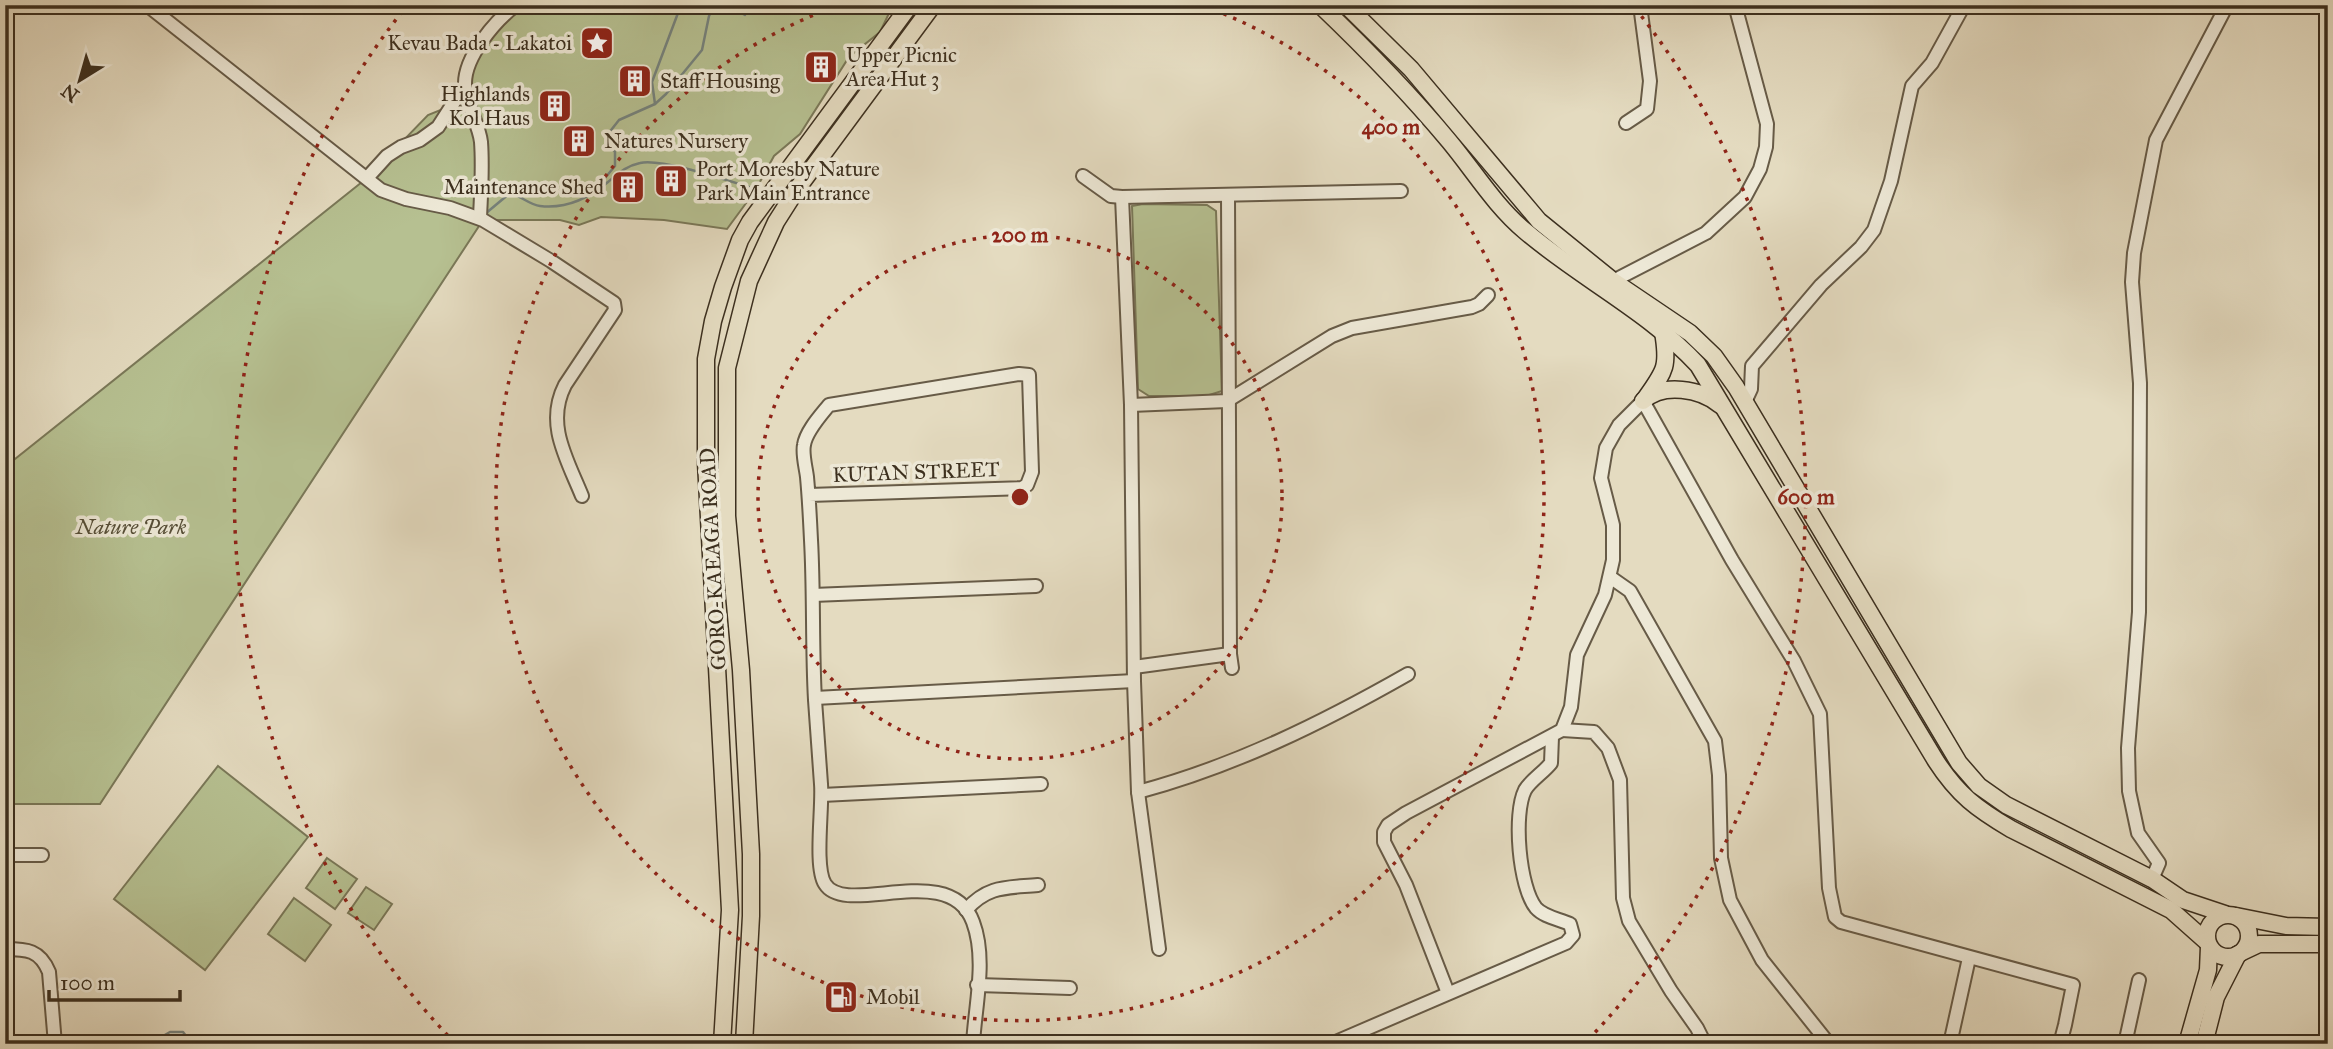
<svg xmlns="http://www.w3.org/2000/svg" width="2333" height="1049" font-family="'IM FELL Great Primer',serif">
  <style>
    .green { fill: #b6c091; stroke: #7a7858; stroke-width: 2 }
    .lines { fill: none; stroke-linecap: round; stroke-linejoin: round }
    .stream { stroke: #75827d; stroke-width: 2.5 }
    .minor-casing { stroke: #675b47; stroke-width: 16 }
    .major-casing { stroke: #3d301f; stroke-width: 19 }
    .minor { stroke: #ede8d6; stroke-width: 12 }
    .major { stroke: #e4dbc0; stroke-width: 16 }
    .ring { fill: none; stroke: #8f2418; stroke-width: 3.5; stroke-dasharray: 3.5 7 }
    .labels { text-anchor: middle; stroke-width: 7; stroke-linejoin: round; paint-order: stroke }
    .poi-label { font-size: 21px; fill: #3d301f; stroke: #ede8d6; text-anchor: start }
    .street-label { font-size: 21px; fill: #3d301f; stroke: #ede8d6 }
    .park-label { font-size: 21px; font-style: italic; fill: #554d36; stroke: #ede8d6 }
    .centre { fill: #8f2418; stroke: #ede8d6; stroke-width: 3.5 }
    .ring-label { font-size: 21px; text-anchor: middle; font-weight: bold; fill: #8f2418; stroke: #ede8d6; stroke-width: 7; stroke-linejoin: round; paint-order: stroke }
  </style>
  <rect width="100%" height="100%" fill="#e4dbc0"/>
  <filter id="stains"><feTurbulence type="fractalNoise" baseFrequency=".00286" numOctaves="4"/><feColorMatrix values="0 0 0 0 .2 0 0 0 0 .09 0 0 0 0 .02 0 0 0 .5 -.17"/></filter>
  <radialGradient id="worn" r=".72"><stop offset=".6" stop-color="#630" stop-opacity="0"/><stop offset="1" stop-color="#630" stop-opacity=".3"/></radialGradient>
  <g class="green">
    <path d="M509 5H893L880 32 849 57 800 134 774 156 755 191 727 229 664 220 601 217 579 225 560 220H483L100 804H5V467L367 178 428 115 468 99C466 94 462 88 461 83 454 54 491 24 509 5Z"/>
    <path d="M1143 204 1207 205 1216 211 1222 391 1206 396H1149L1138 389 1132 206Z"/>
    <path d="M218 766 308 837 205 970 114 899Z"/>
    <path d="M327 858 357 879 335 909 306 888Z"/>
    <path d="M366 887 392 904 374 930 348 913Z"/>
    <path d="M294 898 331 925 305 961 268 934Z"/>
  </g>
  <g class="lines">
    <g class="stream">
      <path d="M655 104 652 82 681 5"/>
      <path d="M594 191 615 166V152L610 145 608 134 619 120 655 104 666 94 702 50 709 16 714 7 736 10 745 15"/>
      <path d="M485 214 510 193C521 196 530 205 540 206 565 209 589 198 608 182 619 173 626 166 640 163 661 158 726 180 749 187"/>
      <path d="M149 1044 170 1032H183L192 1044"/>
    </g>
    <g class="minor-casing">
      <g id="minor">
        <path d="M147 5 381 190 406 199 450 208 483 220 551 261 614 303 615 310 565 385C545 424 567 459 582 496"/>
        <path d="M1626 123 1647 109 1650 81 1640 5"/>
        <path d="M1083 176 1111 196 1122 197 1401 191"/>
        <path d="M367 178 387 156 401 147 420 140 438 127 465 85"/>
        <path d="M1228 195 1230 654 1232 668"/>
        <path d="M1122 197 1131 405 1134 681 1138 792 1159 949"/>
        <path d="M480 218C481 193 483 168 481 142 479 123 465 104 465 85 464 57 495 21 516 5"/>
        <path d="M1613 281 1706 233 1745 197 1760 169 1766 147 1767 124 1735 5"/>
        <path d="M1745 402 1751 389 1752 366 1821 285 1861 247 1874 230 1891 181 1912 86 1932 63 1964 5"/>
        <path d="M1131 405 1227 401 1332 336 1352 328 1472 307 1479 304 1488 295"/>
        <path d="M809 495 1022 488 1027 485 1032 472 1029 375 1019 374 829 405C821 415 806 431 804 445 802 454 806 468 807 477 809 498 810 519 811 540 814 593 812 647 815 700 817 728 819 756 821 784 823 807 814 867 825 884 846 918 950 859 973 922 987 959 975 1006 973 1044"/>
        <path d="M1610 577 1630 591 1715 741 1719 775 1721 858 1730 900 1762 960 1829 1044"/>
        <path d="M813 595 1036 586"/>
        <path d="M1134 667 1230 654"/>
        <path d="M815 698 1134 681"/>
        <path d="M1562 730 1594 732 1608 748 1620 780 1623 898 1629 921 1671 991 1697 1028 1705 1044"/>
        <path d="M1138 792C1235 766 1322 723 1408 674"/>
        <path d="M822 795 1041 784"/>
        <path d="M5 855H42"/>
        <path d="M2152 879 2159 863 2138 833 2129 791 2128 748 2139 612 2140 383 2132 282 2134 253 2156 140 2227 5"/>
        <path d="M966 910C988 885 1007 888 1038 885"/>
        <path d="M5 949C27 949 40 950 49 972L55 1044"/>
        <path d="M977 985 1070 988"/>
        <path d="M1448 993 1406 885 1384 842V832L1388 825 1406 813 1562 730 1571 707 1577 655 1605 595 1613 560V525L1601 478 1606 448 1619 425 1643 401 1732 560 1794 661 1820 714 1829 888 1835 917 1841 922 2073 985 2065 1025 2060 1044"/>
        <path d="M1331 1044 1566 943 1573 935 1570 924C1559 919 1544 917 1536 908 1519 887 1513 814 1525 790 1530 781 1544 772 1551 763L1552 737"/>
        <path d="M1950 1044 1969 958"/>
        <path d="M2125 1044 2139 980"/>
      </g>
    </g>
    <g class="major-casing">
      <g id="major">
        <path d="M1320 5C1365 48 1409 93 1449 141 1474 171 1495 206 1525 231 1580 278 1648 311 1698 365L1936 761C1958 795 1977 809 2011 829L2171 910 2207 942"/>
        <path d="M1346 5 1411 69 1539 221 1613 281 1690 333 1714 356 1736 387 1959 763 1979 786 2006 805 2152 879 2183 900 2225 914"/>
        <path d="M1645 399C1665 371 1669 367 1663 332"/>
        <path d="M1643 401C1663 382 1701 389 1720 405"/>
        <circle cx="2228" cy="936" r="21"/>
        <path d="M2236 916 2286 926 2328 927"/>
        <path d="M2242 952 2259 944H2328"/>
        <path d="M722 1044 730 910 706 462V359L713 321 723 287 740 240 750 222 910 5"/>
        <path d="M744 1044 751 916V854L741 670 727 516V368L749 281 776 222 797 189 933 5"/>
        <path d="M2187 1044 2208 970 2209 947"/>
        <path d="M2204 1044 2216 997 2238 954"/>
      </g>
    </g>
    <use href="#minor" class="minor"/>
    <use href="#major" class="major"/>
  </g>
  <g class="ring">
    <circle cx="1020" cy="497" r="262"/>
    <path d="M1204 6A524 524 0 1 1 836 6"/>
    <path d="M455 1043A786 786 0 0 1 405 8M1635 8A786 786 0 0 1 1585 1043"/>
  </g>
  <defs>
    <g id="sight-square" transform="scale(1.75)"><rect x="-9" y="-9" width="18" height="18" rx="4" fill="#8f2418" stroke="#ede8d6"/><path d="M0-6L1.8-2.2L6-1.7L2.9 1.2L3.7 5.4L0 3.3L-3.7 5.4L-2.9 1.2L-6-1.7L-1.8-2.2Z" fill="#fff"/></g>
    <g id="building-square" transform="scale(1.75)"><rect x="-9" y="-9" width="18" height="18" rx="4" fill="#8f2418" stroke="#ede8d6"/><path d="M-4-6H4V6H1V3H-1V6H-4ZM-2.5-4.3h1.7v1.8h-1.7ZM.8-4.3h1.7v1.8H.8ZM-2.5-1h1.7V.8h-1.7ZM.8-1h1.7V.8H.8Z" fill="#fff"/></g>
    <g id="fuel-square" transform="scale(1.75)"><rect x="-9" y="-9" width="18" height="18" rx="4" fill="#8f2418" stroke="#ede8d6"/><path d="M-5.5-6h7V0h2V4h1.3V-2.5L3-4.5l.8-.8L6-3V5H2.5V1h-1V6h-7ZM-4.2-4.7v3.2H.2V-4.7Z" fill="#fff"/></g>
  </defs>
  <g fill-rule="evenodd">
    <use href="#sight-square" x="597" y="43"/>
    <use href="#building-square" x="821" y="67"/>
    <use href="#building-square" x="635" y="81"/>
    <use href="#building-square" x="555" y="106"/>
    <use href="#building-square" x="579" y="141"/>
    <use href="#building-square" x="671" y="181"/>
    <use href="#building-square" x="628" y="187"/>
    <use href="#fuel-square" x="841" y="997"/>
  </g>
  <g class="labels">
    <g class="poi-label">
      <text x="572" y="50" text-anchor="end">Kevau Bada - Lakatoi</text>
      <text x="846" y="62">Upper Picnic<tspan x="846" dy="24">Area Hut 3</tspan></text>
      <text x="660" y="88">Staff Housing</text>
      <text x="530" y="101" text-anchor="end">Highlands<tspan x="530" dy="24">Kol Haus</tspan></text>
      <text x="604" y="148">Natures Nursery</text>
      <text x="696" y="176">Port Moresby Nature<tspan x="696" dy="24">Park Main Entrance</tspan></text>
      <text x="604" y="194" text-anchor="end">Maintenance Shed</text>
      <text x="866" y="1004">Mobil</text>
    </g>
    <g class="street-label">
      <text transform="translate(916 472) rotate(-2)" y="7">KUTAN STREET</text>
      <text transform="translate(713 559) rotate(-93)" y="7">GORO-KAEAGA ROAD</text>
    </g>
    <g class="park-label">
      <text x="131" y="534">Nature Park</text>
    </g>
  </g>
  <circle cx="1020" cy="497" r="10" class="centre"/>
  <g class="ring-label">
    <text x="1391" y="134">400 m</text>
    <text x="1020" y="242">200 m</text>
    <text x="1806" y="504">600 m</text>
  </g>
  <rect width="2333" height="1049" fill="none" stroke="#e4dbc0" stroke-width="28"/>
  <rect x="7" y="7" width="2319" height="1035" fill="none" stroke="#3d301f" stroke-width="3.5"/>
  <rect x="14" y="14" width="2305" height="1021" fill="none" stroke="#3d301f" stroke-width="2"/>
  <g transform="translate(80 80) rotate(217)" stroke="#ede8d6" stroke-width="5" paint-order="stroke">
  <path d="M0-5L12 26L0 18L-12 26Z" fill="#3d301f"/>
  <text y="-10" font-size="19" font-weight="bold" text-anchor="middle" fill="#3d301f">N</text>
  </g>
  <path d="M49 990v10h131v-10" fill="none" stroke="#3d301f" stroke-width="3.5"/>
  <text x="60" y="990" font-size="21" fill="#3d301f" stroke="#ede8d6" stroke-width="5" paint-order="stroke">100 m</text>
  <rect width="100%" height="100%" filter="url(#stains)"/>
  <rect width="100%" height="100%" fill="url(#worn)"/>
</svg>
